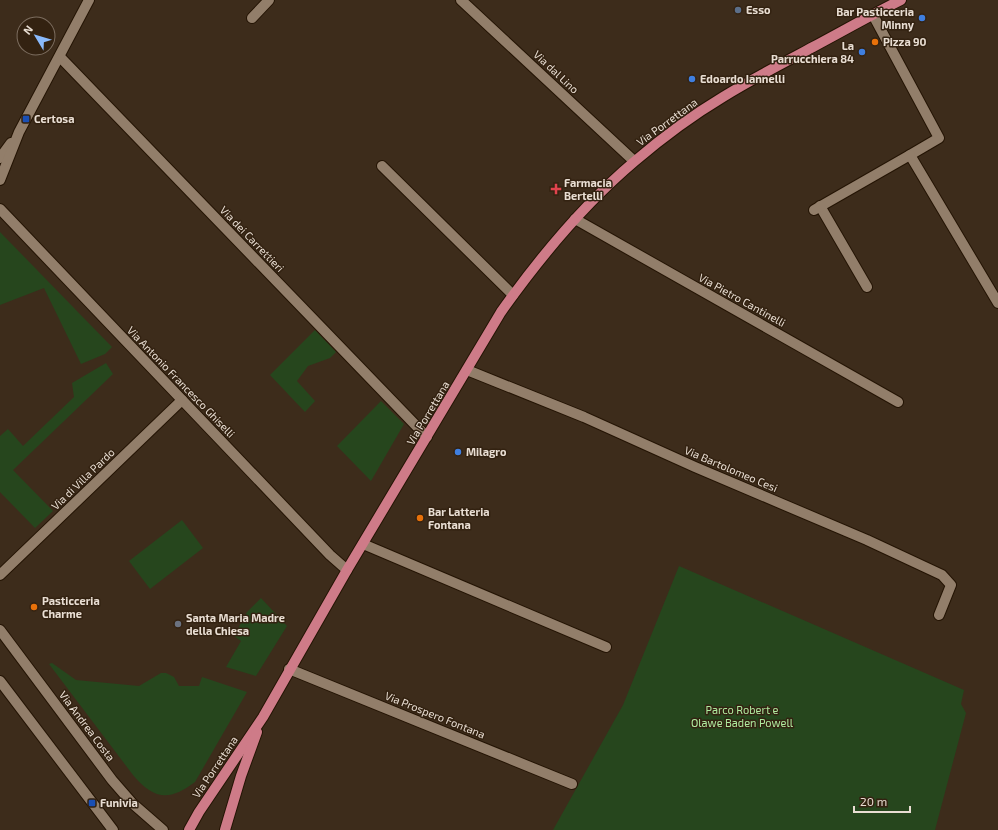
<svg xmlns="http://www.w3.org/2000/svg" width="998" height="830" font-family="'Exo 2',sans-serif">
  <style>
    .green { fill: #26461d }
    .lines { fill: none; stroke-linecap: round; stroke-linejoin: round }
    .lane-casing { stroke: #241404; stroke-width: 12 }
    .street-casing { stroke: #241404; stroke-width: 12 }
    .secondary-casing { stroke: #241404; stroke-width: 12 }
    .primary-casing { stroke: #241404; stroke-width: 12 }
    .lane { stroke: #927e6a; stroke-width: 10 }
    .street { stroke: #927e6a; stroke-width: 10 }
    .secondary { stroke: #927e6a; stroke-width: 10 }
    .primary { stroke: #ce7b88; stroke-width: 10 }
    .service-dot { fill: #5c6f8a; stroke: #321; stroke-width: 1.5 }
    .shop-dot { fill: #3f7fe0; stroke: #321; stroke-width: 1.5 }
    .food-dot { fill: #e8710a; stroke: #321; stroke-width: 1.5 }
    .transit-dot { fill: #1a4fb4; stroke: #321; stroke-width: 1.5 }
    .health-dot { fill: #e0444e; stroke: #321; stroke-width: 1.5 }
    .worship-dot { fill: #6b7280; stroke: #321; stroke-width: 1.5 }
    .labels { text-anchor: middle; stroke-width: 3; stroke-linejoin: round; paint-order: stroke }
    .poi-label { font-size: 11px; font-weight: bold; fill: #e9ded3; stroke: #321; text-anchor: start }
    .street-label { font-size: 11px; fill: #e9ded3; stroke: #321 }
    .park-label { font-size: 11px; fill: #afeb9f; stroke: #321 }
  </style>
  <rect width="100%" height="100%" fill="#3d2c1b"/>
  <g class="green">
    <path d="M0 232 112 347 105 354 81 364 44 288 0 305Z"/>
    <path d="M315 330 336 352 330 358 308 366 297 381 315 401 305 412 270 375Z"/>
    <path d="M106 363 113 374 13 470 53 511 35 528 0 492V436L8 429 23 446 74 397 72 383Z"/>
    <path d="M381 401 404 424 371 481 337 446Z"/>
    <path d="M182 520 203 548 150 589 129 561Z"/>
    <path d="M679 566 964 690 961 704 966 713 935 830H553L623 705Z"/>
    <path d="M261 598 287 626 256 676 226 667 241 641 234 636 247 612Z"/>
    <path d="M52 663 76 680 139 686 161 673H166L174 677 179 686H199L202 677 247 692 195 782C169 802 153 799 133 775L49 664Z"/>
  </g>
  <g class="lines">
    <g class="lane-casing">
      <path id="lane" d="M363 544 606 647"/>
    </g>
    <g class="street-casing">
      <g id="street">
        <path d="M461 0 634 161"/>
        <path d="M873 15 939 138 910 155 998 303"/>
        <path d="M252 18 269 0"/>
        <path d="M60 57 427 437"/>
        <path d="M382 166 513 295"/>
        <path d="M820 206 867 287"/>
        <path d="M0 209 330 555 347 570"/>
        <path d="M814 210 910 155"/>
        <path d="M575 219 898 402"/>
        <path d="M467 370 584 417 695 467 867 540 942 575 951 585 939 615"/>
        <path d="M0 575 182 400"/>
        <path d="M289 669 572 784"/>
      </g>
    </g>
    <g class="secondary-casing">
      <g id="secondary">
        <path d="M0 158 11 143"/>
        <path d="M0 180 19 132 89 0"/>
        <path d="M0 630 112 780 132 803 163 830"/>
        <path d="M0 681 113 830"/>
      </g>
    </g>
    <g class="primary-casing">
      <g id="primary">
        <path d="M189 830 199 812 263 717 347 570 501 312C540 257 584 204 635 161 663 137 693 115 723 97 752 79 783 63 813 47 843 31 871 15 901 0"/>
        <path d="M225 830 241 776 257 732"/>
      </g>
    </g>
    <use href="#lane" class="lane"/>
    <use href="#street" class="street"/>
    <use href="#secondary" class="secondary"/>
    <use href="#primary" class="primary"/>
  </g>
  <circle class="service-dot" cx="738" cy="10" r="4"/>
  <g class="shop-dot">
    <circle cx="922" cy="18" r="4"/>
    <circle cx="862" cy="52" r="4"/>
    <circle cx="692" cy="79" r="4"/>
    <circle cx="458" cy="452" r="4"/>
  </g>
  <g class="food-dot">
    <circle cx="875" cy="42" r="4"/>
    <circle cx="420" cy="518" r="4"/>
    <circle cx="34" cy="607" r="4"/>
  </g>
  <g class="transit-dot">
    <rect x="22" y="115" width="8" height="8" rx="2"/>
    <rect x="88" y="799" width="8" height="8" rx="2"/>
  </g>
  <path class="health-dot" d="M554 183h4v4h4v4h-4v4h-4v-4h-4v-4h4z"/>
  <circle class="worship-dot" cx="178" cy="624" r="4"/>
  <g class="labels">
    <g class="poi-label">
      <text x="746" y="14">Esso</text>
      <text x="914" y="16" text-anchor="end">Bar Pasticceria<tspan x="914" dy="13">Minny</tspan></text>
      <text x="883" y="46">Pizza 90</text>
      <text x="854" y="50" text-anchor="end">La<tspan x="854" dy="13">Parrucchiera 84</tspan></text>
      <text x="700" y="83">Edoardo Iannelli</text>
      <text x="34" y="123">Certosa</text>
      <text x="564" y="187">Farmacia<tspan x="564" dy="13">Bertelli</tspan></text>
      <text x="466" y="456">Milagro</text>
      <text x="428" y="516">Bar Latteria<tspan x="428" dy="13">Fontana</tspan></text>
      <text x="42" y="605">Pasticceria<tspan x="42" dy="13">Charme</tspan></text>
      <text x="186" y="622">Santa Maria Madre<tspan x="186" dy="13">della Chiesa</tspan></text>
      <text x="100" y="807">Funivia</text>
    </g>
    <g class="street-label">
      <text transform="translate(556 72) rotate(43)" y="4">Via dal Lino</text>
      <text transform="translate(667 122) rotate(-36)" y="4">Via Porrettana</text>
      <text transform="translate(252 239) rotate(46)" y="4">Via dei Carrettieri</text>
      <text transform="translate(742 300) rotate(29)" y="4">Via Pietro Cantinelli</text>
      <text transform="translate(181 382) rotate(46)" y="4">Via Antonio Francesco Ghiselli</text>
      <text transform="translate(428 413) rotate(-59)" y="4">Via Porrettana</text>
      <text transform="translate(731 469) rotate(23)" y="4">Via Bartolomeo Cesi</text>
      <text transform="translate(83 479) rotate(-44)" y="4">Via di Villa Pardo</text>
      <text transform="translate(435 715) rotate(22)" y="4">Via Prospero Fontana</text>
      <text transform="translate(87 726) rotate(53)" y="4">Via Andrea Costa</text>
      <text transform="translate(215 767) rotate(-56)" y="4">Via Porrettana</text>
    </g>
    <g class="park-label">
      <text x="742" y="714">Parco Robert e<tspan x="742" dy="13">Olawe Baden Powell</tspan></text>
    </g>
  </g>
  <g transform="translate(36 36) rotate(308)"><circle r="19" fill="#332211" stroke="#7c6d5f"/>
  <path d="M0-3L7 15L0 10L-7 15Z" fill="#8abafc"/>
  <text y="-6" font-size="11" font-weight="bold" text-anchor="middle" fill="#e9ded3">N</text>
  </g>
  <path d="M854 806v6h56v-6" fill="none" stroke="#e9ded3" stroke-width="2"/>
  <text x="860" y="806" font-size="12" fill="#e9ded3" stroke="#332211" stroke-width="3" paint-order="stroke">20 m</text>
</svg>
